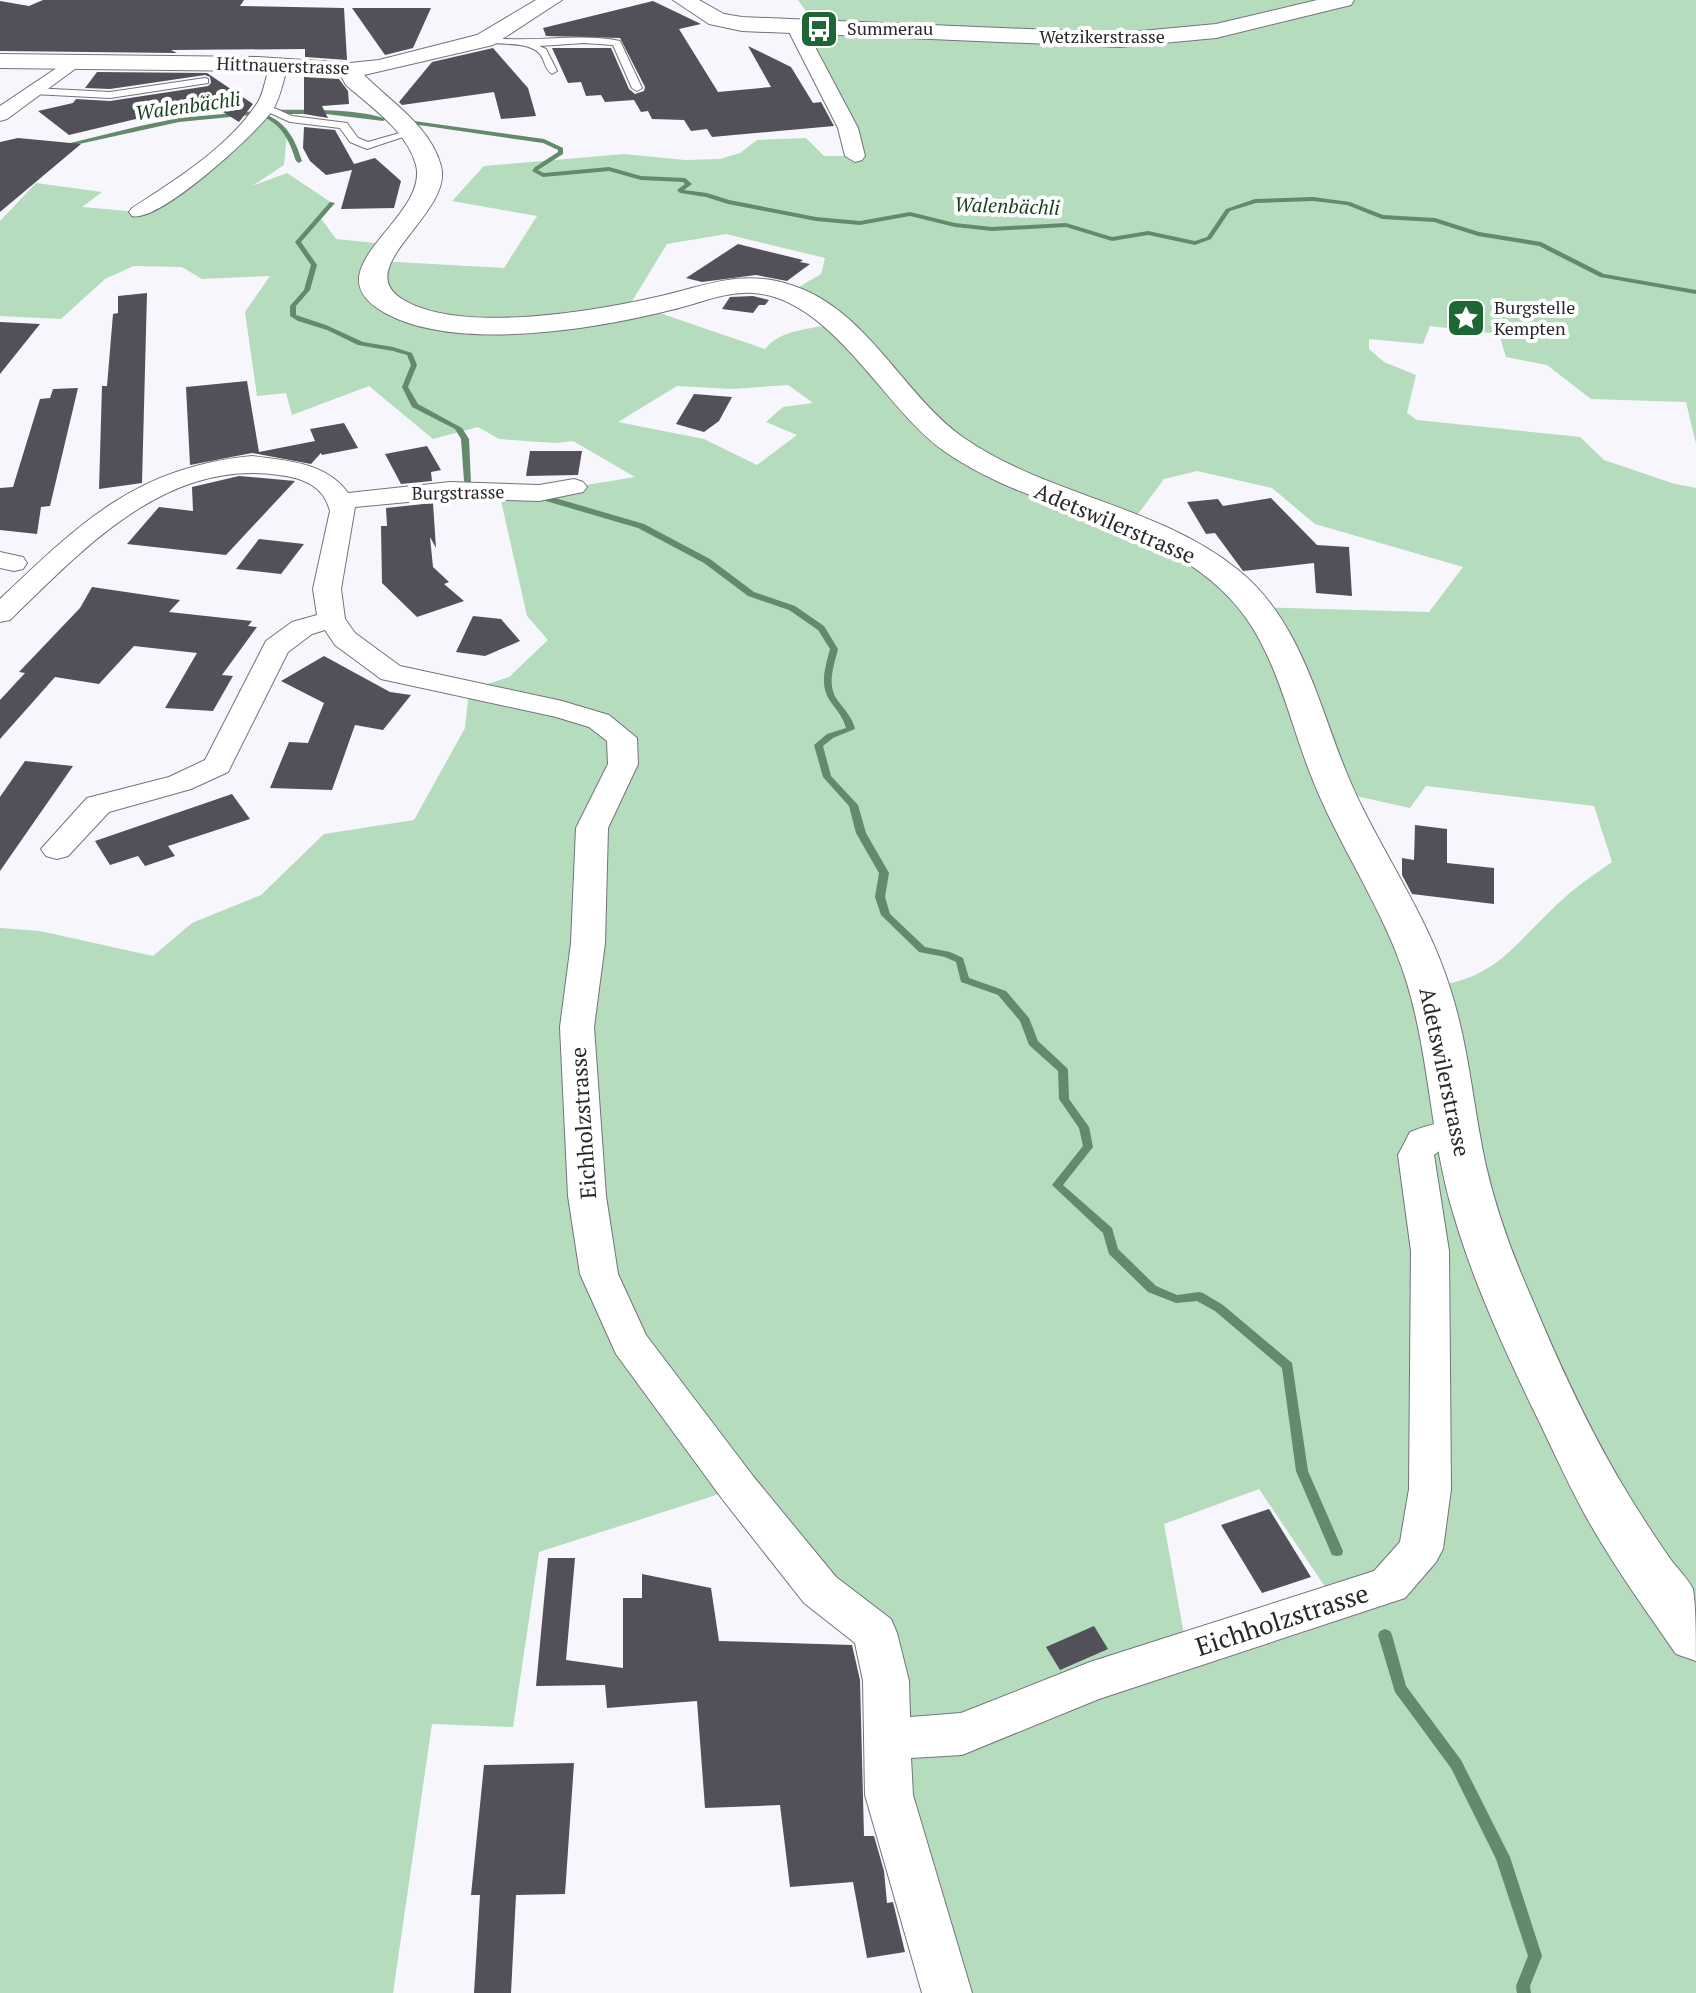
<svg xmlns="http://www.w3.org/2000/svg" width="1696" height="1993" font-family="'PT Serif',serif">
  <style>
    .green { fill: #b5dcbc; fill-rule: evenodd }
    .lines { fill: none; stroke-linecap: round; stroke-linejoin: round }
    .stream { fill: #628a6b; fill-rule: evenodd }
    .building { fill: #525059 }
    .service-casing { stroke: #74737d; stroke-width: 2 }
    .minor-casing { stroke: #74737d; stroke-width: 2 }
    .tertiary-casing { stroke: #74737d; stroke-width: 2 }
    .service { fill: #fff; fill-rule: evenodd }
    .minor { fill: #fff; fill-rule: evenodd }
    .tertiary { fill: #fff; fill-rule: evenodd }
    .labels { text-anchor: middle; stroke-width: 8; stroke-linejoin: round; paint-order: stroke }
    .far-poi-label { font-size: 18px; fill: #29292d; stroke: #fff; text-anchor: start }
    .far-street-label { font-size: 18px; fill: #29292d; stroke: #fff }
    .far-water-label { font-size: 20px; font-style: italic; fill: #143f20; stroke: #fff }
    .street-label { font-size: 22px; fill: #29292d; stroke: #fff }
    .near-street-label { font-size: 26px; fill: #29292d; stroke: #fff }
  </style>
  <rect width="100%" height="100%" fill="#f7f6fd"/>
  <path class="green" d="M798 0H1696V444L1686 402 1591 399 1547 365 1506 357 1499 334 1430 326 1423 344 1369 339V349L1384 362 1416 375 1407 413 1417 420 1580 437 1604 460 1675 484 1696 488V1993H947L886 1681 738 1488 539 1552 513 1727 432 1724 393 1993H0V928L40 931 153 956 192 923 261 895 324 834 414 820 465 728 469 690 509 677 548 640 527 616 499 492 574 487 635 477 573 441 555 443 499 439 478 427 433 439 369 386 292 415 286 393 257 396 245 312 270 276 202 279 182 267 134 266 105 279 61 319 0 316V221L36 183 102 192 82 207 139 212 254 118 271 120 287 134 284 165 252 186 287 173 332 203 320 217 336 239 385 244 378 261 504 268 537 216 452 201 484 166 624 154 685 160 720 159 740 153 757 140 806 138 824 156H855L796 28H818ZM726 234 825 258 821 274 789 293 833 324C811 329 779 330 765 349L645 308 626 311 667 244ZM788 385 813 403 783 407 766 422 797 435 757 465 704 439 618 422 677 386 732 389ZM1197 471 1272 488 1315 524 1463 567 1429 612 1257 607 1130 525 1164 479ZM1426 786 1594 806 1612 862C1595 874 1577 886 1562 900 1516 941 1496 982 1429 986L1338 792 1410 808ZM1259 1489 1336 1603 1187 1651 1164 1524Z"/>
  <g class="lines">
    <g class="stream">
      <path d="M267 110C300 110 356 108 386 119L383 121 326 114H265C287 123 295 139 302 161L299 163 296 161C289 140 283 126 262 116V114L179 122 61 148 58 146 140 126 179 118Z"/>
      <path d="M414 121 544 139 563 148V154L538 170 544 173 609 167 641 176 685 178 692 184 684 190 707 193 729 200 816 217 860 221 910 212 955 223 992 227 1066 223 1112 237 1148 231 1195 241 1207 237 1226 209 1255 199 1313 197 1350 202 1383 215 1435 218 1479 232 1541 242 1604 274 1696 290V294L1600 277 1539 246 1478 236 1434 222 1382 219 1347 205 1313 201 1256 203 1230 211 1211 239 1195 245 1148 235 1112 241 1066 227 992 231 955 227 910 216 860 225 816 221 728 204 706 197 680 193 677 190 685 184 683 182 641 180 609 171 543 177 532 171 535 167 558 152V150L543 143 412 124 411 123Z"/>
      <path d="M330 202 335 203 301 242 317 265 310 290 296 306V315L326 325 363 342 393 347 412 353 417 365 408 387 418 404 462 428 469 439 471 483H465L464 481 461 439 455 429 412 407 402 387 411 365 407 355 393 351 358 345 327 330 298 321 290 316V306L304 290 311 265 295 242Z"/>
      <path d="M539 495H545L644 524 710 559 754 592 795 606 824 626 838 649C834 666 826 685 838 701 845 710 852 717 855 729L833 738 823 746 831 776 858 805 866 833 889 873 885 897 890 914 925 947 950 952 963 958 969 978 1006 991 1029 1018 1038 1041 1067 1068 1068 1070 1069 1099 1089 1127 1093 1147 1063 1185 1112 1228 1118 1249 1156 1286 1177 1295 1199 1292 1203 1293 1223 1305 1292 1363 1308 1471 1343 1551 1342 1555 1337 1556 1332 1555 1296 1471 1282 1368 1215 1311 1197 1301 1176 1303 1148 1292 1109 1254 1103 1233 1052 1185 1083 1146 1079 1128 1059 1099 1058 1071 1029 1045 1020 1021 998 995 961 982 956 962 945 957 919 952 881 915 875 897 879 873 856 833 849 806 823 777 814 745 827 734 846 728C843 718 839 713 833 705 818 687 825 669 830 649L818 630 789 610 748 596 704 563 638 528 539 499Z"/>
      <path d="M1385 1629 1390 1631 1392 1635 1406 1686 1461 1760 1510 1857 1542 1956 1530 1986 1531 1993H1517L1516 1986 1528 1956 1496 1859 1451 1768 1395 1692 1378 1635 1380 1631Z"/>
    </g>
  </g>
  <g class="building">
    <path d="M43 0H244L240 6 344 8 347 60 305 57V49L171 50 177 53 0 51V1L29 6Z"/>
    <path d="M653 1 701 24 679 29 718 92 771 87 748 46 791 67 813 103 821 102 834 126 712 137 707 129 691 131 684 120 652 119 648 111 641 112 634 100 605 102 601 95 586 96 581 82 568 83 552 48H611L629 89 635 94 644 91 645 87 620 38 546 36 543 28Z"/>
    <path d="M352 8H431L413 48 385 55Z"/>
    <path d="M493 48 528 88 536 116 501 119 494 92 402 105 399 102 432 62Z"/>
    <path d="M97 72 207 73 253 104 239 122 207 102 69 135 38 111 73 103 76 99 110 101 208 86 211 83 210 77 205 75 110 89 85 88Z"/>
    <path d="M304 77 339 79 348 91 349 104 322 106 328 118 304 114Z"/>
    <path d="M304 127 335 130 354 164 375 158 401 181 394 208 341 209 352 170 326 175 310 161 303 148Z"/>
    <path d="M18 138 81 144 0 212V142Z"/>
    <path d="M738 244 803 260 800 262 810 264 787 281 756 275 702 282 686 278Z"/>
    <path d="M147 293 142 483 99 489 102 386H107L113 314 118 313V296Z"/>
    <path d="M753 296 769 300 765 305H759L753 313 722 309 730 297Z"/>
    <path d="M0 322 40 324 0 374Z"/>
    <path d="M247 381 259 452 315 441 310 429 344 423 358 448 322 455 321 453 311 464 252 453 190 465 186 387Z"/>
    <path d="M78 388 50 506 41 507 37 534 0 530V488L13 487 40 399 50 398 53 389Z"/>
    <path d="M694 394 732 397 719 421 704 432 676 424Z"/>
    <path d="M427 446 441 470 431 472 432 481 401 484 385 454Z"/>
    <path d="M530 451H582L578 475 526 476Z"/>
    <path d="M239 476 295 481 226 555 127 544 159 507 193 511 192 487Z"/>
    <path d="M1271 498 1317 545 1349 547 1352 596 1316 593 1314 563 1243 571 1215 533 1206 534 1187 502 1218 499 1223 506Z"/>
    <path d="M433 503 436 548 430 537 433 567 449 582 444 584 464 601 417 617 382 583 381 526H387L386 508Z"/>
    <path d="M259 539 304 544 281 574 236 569Z"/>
    <path d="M92 587 180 600 169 612 252 621 248 626 257 627 222 675 233 676 213 711 165 708 197 653 134 646 99 684 55 677 0 739V700L25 673 19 672 80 608Z"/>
    <path d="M473 616 501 619 520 641 485 656 456 652Z"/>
    <path d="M324 656 390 692 411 695 383 730 355 725 332 790 270 788 289 742 308 743 324 703 281 681Z"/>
    <path d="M25 761 73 766 0 871V797Z"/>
    <path d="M232 794 250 819 168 846 175 856 145 866 138 856 110 865 95 841Z"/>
    <path d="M1415 825 1447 829V863L1494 868V904L1412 894 1402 875V858L1414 860Z"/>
    <path d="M1269 1509 1311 1577 1262 1593 1221 1525Z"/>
    <path d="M548 1558H575L566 1660 623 1668V1598H642V1574L711 1588 719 1641 852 1645 860 1680 864 1836H874L884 1871 887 1903 893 1902 905 1952 867 1958 853 1882 790 1887 780 1805 705 1808 697 1701 607 1708 605 1685 536 1686Z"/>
    <path d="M1094 1626 1108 1649 1060 1670 1046 1647Z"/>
    <path d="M574 1763 565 1894 516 1895 511 1993H474L480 1895H471L484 1765Z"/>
  </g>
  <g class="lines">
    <g class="service-casing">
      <g id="service">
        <path d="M485 37C530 44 576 32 620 41L642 88 637 91 632 88 613 45 584 43 539 46 546 49 557 71 552 74C544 69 545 59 539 53 527 41 497 45 482 42L480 40Z"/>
        <path d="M205 78 208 79V83L110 98 33 94 28 91 33 88 110 92Z"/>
        <path d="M263 103 292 116 347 123 358 138 368 142 410 130 415 133 367 149 350 142 340 128 290 122 259 108V104Z"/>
      </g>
    </g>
    <g class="minor-casing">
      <g id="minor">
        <path d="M796 23 805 28 858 128 865 156 862 160 855 162 845 156 838 128 787 28Z"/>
        <path d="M73 57 82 62 79 66 7 119 0 121V106Z"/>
        <path d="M280 59 289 65C282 80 282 96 272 111 255 135 159 223 132 216L129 212 132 208C174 181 227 148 256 105 265 93 264 78 271 65Z"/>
        <path d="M252 456C287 461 326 462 348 493L450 482 539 485 574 479 583 482 587 487 583 492 539 501 450 498 355 507 341 589 345 619 355 633 400 666 562 701 609 715 637 738 638 764 608 828 605 943 594 1027 606 1196 618 1274 646 1335 753 1476 836 1577 891 1619 897 1633 909 1681 910 1717 961 1713 1090 1662 1374 1571 1400 1542 1409 1489 1411 1251 1398 1155 1410 1132C1431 1124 1448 1119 1470 1125L1475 1134 1470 1143 1443 1148 1434 1155 1449 1251 1451 1489 1443 1549 1436 1562 1405 1598 1099 1699 962 1755 911 1758 913 1795 972 1993H922L865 1795 863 1681 855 1643 804 1603 723 1500 616 1354 580 1274 568 1196 560 1027 571 943 576 828 608 764 607 741 589 727 556 717 381 679 335 645 325 630 312 634 288 652 228 772 191 789 109 812 68 856 57 859 46 856 41 849 87 798 169 777 205 760 266 641 292 622 317 615 313 589 330 511C324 486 303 478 279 475 167 458 84 548 10 620L0 622V599C81 522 137 467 252 456Z"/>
        <path d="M0 552 23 557 27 563 23 569 14 571 0 568Z"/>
      </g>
    </g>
    <g class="tertiary-casing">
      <g id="tertiary">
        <path d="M536 0H562L493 45 364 75C391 102 431 127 441 166 454 213 350 267 402 299 458 334 589 312 652 298 704 287 740 267 794 286 868 311 903 395 964 438 1048 496 1157 505 1237 569 1299 618 1317 699 1345 769 1375 844 1426 910 1450 988 1469 1046 1473 1107 1486 1166 1496 1209 1511 1251 1529 1292 1558 1362 1591 1435 1631 1499 1644 1520 1657 1540 1671 1560 1678 1569 1688 1579 1693 1589 1696 1607 1696 1640 1696 1661L1676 1654C1644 1608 1611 1562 1584 1513 1565 1478 1549 1441 1531 1405 1502 1344 1473 1281 1454 1216 1430 1139 1430 1057 1406 980 1383 907 1337 844 1310 773 1290 722 1278 663 1246 618 1177 521 1036 517 944 451 884 409 832 298 753 293 725 291 698 304 671 310 595 329 459 352 387 314 305 271 430 219 416 165 407 131 371 107 346 85L341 76 258 71 0 68V54L258 57 350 63 379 60 477 35Z"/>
        <path d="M673 0H699L724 14 742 17 1120 33 1216 24 1317 0H1354L1351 5 1216 38 1120 47 742 31 709 24Z"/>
      </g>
    </g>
    <use href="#service" class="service"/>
    <use href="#minor" class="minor"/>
    <use href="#tertiary" class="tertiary"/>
  </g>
  <defs>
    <g id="bus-square" transform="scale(2)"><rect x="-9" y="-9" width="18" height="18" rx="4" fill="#1d6734" stroke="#fff"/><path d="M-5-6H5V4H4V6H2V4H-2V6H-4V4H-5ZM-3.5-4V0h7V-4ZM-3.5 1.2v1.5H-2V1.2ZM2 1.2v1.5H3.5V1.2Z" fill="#fff"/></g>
    <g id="sight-square" transform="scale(2)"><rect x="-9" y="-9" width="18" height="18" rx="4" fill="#1d6734" stroke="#fff"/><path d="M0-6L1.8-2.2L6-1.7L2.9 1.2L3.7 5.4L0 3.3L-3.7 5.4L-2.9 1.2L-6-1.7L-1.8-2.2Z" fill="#fff"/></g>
  </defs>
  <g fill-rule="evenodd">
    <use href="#bus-square" x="819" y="29"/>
    <use href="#sight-square" x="1466" y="318"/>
  </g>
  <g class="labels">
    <g class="far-poi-label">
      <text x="847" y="35">Summerau</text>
      <text x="1494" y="314">Burgstelle<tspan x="1494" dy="21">Kempten</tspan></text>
    </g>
    <g class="far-street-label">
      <text x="1102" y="43">Wetzikerstrasse</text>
      <text transform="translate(283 66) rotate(2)" y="6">Hittnauerstrasse</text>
      <text transform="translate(458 493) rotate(-1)" y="6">Burgstrasse</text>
    </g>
    <g class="far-water-label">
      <text transform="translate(188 106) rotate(-8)" y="7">Walenbächli</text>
      <text transform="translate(1007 206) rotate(2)" y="7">Walenbächli</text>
    </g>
    <g class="street-label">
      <text transform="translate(1115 523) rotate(23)" y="8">Adetswilerstrasse</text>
      <text transform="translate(1445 1072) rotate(78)" y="8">Adetswilerstrasse</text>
      <text transform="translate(583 1123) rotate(-94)" y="8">Eichholzstrasse</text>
    </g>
    <g class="near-street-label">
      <text transform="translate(1282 1620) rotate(-18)" y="9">Eichholzstrasse</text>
    </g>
  </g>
</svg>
